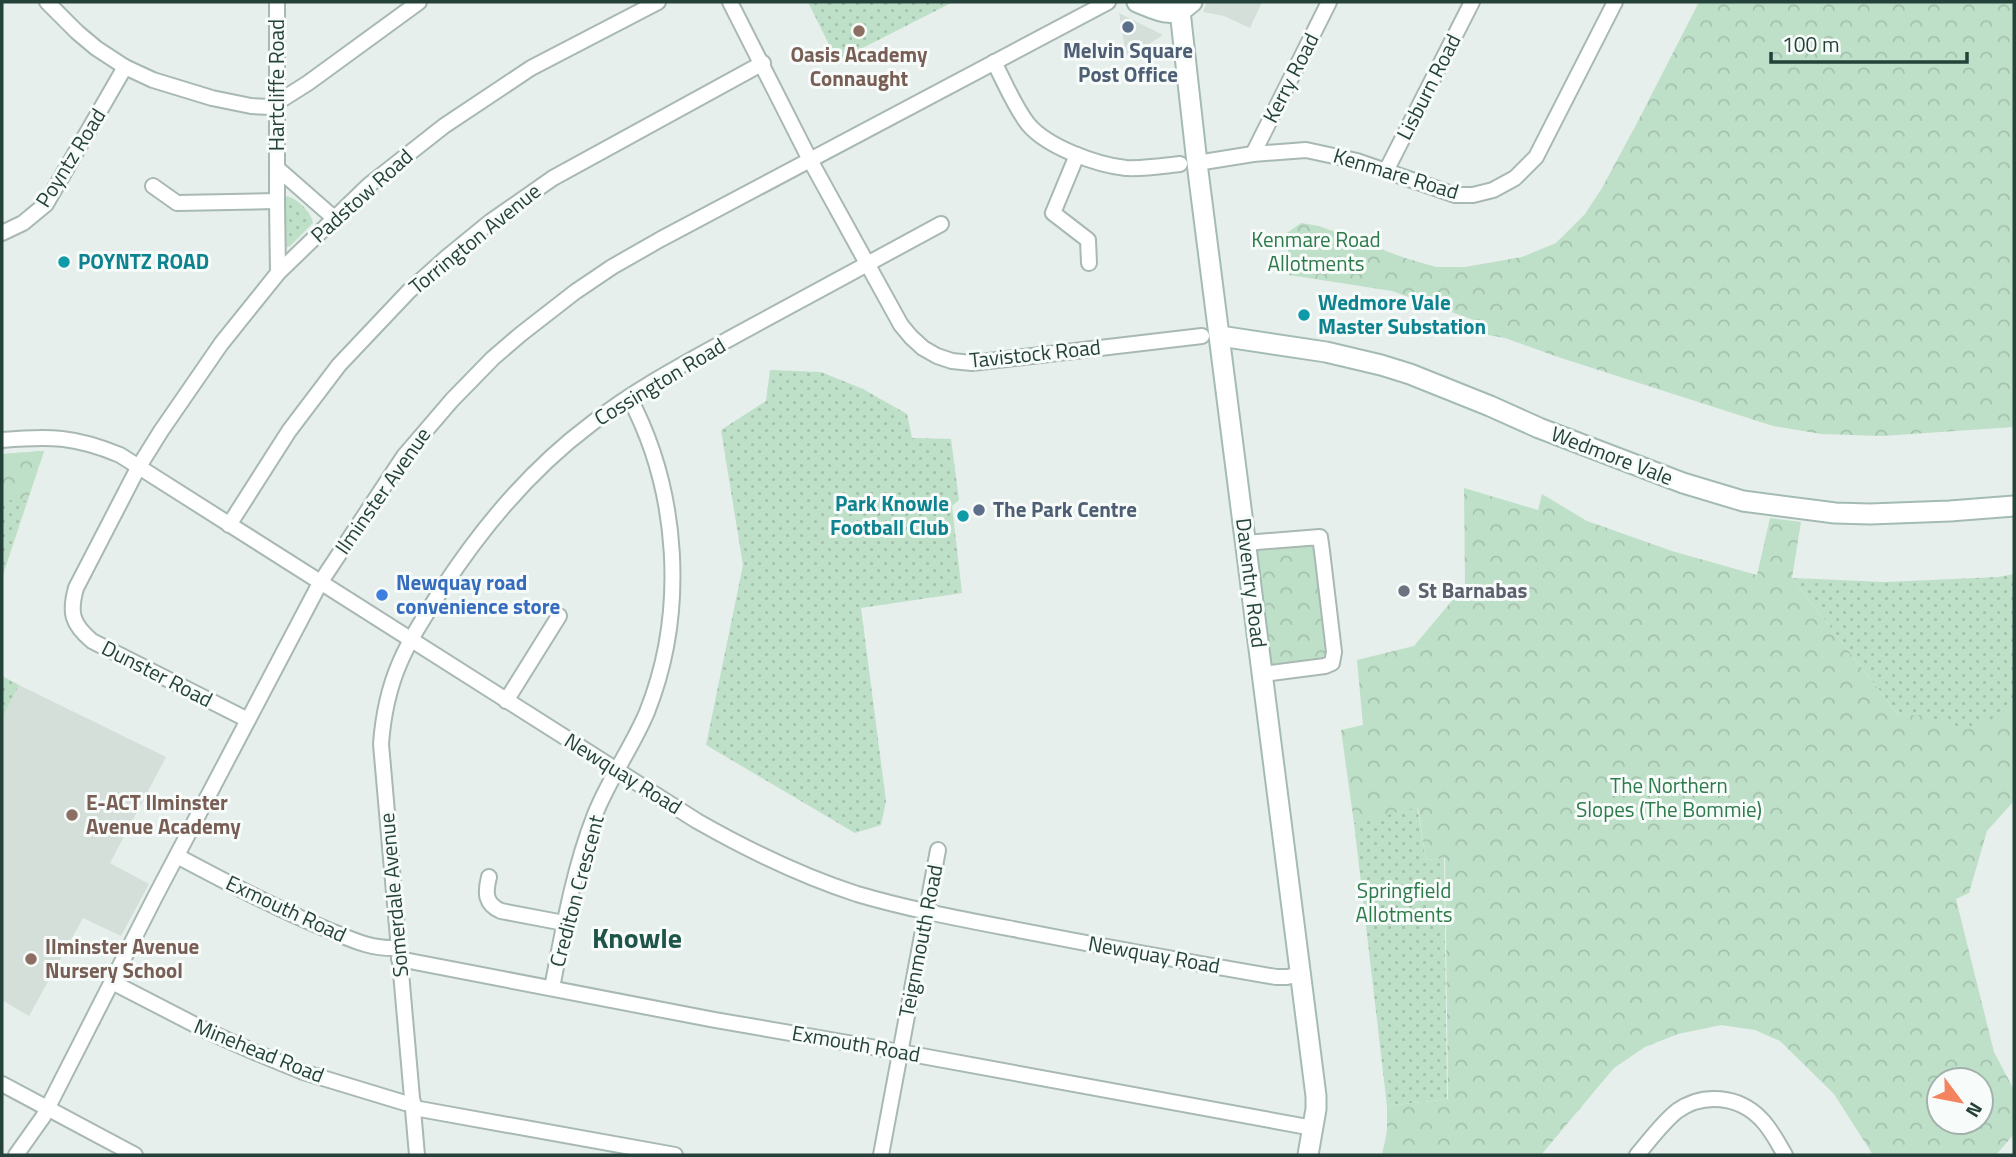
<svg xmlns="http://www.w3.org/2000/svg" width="2016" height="1157" font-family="'Titillium Web',sans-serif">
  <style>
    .built { fill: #d4dfda }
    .grass { fill: url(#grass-dots) }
    .forest { fill: url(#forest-crowns); fill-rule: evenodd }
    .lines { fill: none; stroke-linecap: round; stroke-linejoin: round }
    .street-casing { stroke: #a8b8b2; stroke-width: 18 }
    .secondary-casing { stroke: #a4bbb3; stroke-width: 23 }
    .street { stroke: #fff; stroke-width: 14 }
    .secondary { stroke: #fff; stroke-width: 19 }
    .service-dot { fill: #5c6f8a; stroke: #f7fbf9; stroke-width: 2.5 }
    .education-dot { fill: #8d6e63; stroke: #f7fbf9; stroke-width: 2.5 }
    .culture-dot { fill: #0f9aa8; stroke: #f7fbf9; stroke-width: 2.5 }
    .worship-dot { fill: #6b7280; stroke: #f7fbf9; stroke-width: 2.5 }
    .shop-dot { fill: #3f7fe0; stroke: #f7fbf9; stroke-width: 2.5 }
    .labels { text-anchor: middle; stroke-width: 6; stroke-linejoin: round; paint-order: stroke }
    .service-label { font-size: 21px; font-weight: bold; fill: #4e5e75; stroke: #f7fbf9 }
    .education-label { font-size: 21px; font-weight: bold; fill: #785e54; stroke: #f7fbf9; text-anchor: start }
    .street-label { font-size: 21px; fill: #24423a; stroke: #f7fbf9 }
    .park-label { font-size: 21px; fill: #2d7a4b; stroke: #f7fbf9 }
    .culture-label { font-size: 21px; font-weight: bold; fill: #0d838f; stroke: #f7fbf9; text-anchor: start }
    .shop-label { font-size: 21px; font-weight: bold; fill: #366cbe; stroke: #f7fbf9; text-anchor: start }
    .worship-label { font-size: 21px; font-weight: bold; fill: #5b616d; stroke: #f7fbf9; text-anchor: start }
    .district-label { font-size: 28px; font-weight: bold; fill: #1f5548; stroke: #f7fbf9 }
  </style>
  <defs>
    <pattern id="grass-dots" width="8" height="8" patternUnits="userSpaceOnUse" patternTransform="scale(1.75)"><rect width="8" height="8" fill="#bfe0c8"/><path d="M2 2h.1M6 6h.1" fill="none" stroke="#a4c1ad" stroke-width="1.8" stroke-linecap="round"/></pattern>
    <pattern id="forest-crowns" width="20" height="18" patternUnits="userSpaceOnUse" patternTransform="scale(1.75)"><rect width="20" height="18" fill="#bfe0c8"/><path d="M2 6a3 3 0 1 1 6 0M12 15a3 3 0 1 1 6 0" fill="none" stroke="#a4c1ad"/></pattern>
  </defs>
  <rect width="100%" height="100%" fill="#e6efeb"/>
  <g class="built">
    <path d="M1207 2H1262L1250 28 1224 16 1203 12Z"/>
    <path d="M1119 13 1163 35 1130 56 1126 55Z"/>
    <path d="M19 685 166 757 110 863 149 884 121 936 83 918 29 1016 2 1000V719Z"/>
  </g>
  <g class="grass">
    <path d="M808 2H953L837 61Z"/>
    <path d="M287 196C298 199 311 212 313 223L290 246 285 248 284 246 283 202Z"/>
    <path d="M770 370 821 372 863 389 907 414 912 438 951 439 959 500 952 506 962 593 861 608 886 801 881 825 855 833 706 745 743 565 721 430 766 401Z"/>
    <path d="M44 451 2 578V454Z"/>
    <path d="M2014 574V726L1931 757 1792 578 1885 582 1998 577Z"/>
    <path d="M2 676 19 685 2 719Z"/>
    <path d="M1417 805 1426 860 1444 858 1447 1099 1387 1106 1354 823Z"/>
  </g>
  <g class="forest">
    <path d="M1699 2H2014V427L1882 436 1821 434 1773 426 1558 357 1505 338 1483 334 1485 324 1392 291 1289 275 1287 233 1301 223 1319 226 1405 258 1436 267H1465L1522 257 1556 243 1585 214 1602 188 1638 121Z"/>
    <path d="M44 451 27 501 2 500V454Z"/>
    <path d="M1464 488 1538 510 1542 494 1587 521 1672 551 1757 575 1770 518 1801 522 1792 578 1899 716 1922 715 1960 728 1974 727 2004 712 2014 708V801L1987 831 1969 893 1956 899 1994 1052 2014 1090V1134L1996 1155H1873L1834 1094 1780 1041 1755 1030 1721 1025 1678 1034 1645 1047 1614 1068 1541 1155H1382L1387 1131V1106L1448 1099 1445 858 1426 860 1418 807 1354 823 1341 730 1363 725 1357 660 1414 646 1465 585ZM1939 1080H1981V1122H1939Z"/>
    <path d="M1308 542 1315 545 1331 661 1270 667 1254 549Z"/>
  </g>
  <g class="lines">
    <g class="street-casing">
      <g id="street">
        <path d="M47 2 77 32 96 48 125 67 153 80 212 98 251 106 270 107 308 83 419 2"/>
        <path d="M277 2V201L278 273"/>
        <path d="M730 2 810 160 901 325 911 337 923 348 937 356 952 361 972 363 1202 336"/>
        <path d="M994 62C1005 83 1014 106 1028 124 1047 147 1097 165 1126 168 1144 169 1162 166 1180 164"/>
        <path d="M1253 154 1329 2"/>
        <path d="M1077 155 1053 213 1088 240 1089 263"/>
        <path d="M1197 163 1253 154 1306 150 1357 161 1455 195H1473L1493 190 1515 178 1536 157 1615 2"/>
        <path d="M277 168 334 218"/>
        <path d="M1386 171 1472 2"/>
        <path d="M153 186 177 203 277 201"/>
        <path d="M2 233 23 223 46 204 125 67"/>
        <path d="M2 440C50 436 74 436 120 455L697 821C748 850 801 876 857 894 908 909 961 919 1013 929 1100 946 1188 962 1276 977H1287L1301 974"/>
        <path d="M229 525 289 431 339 365 409 291 446 258 490 222 553 178 763 63"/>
        <path d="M1245 543 1320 537 1322 551 1334 652 1332 663 1325 666 1263 674"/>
        <path d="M506 701 559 616"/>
        <path d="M248 720 92 641C72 624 69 613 76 588L138 468 161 431 221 344 278 273 369 185 444 126 531 68 658 2"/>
        <path d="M177 856C226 882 275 908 326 929 353 940 369 949 398 948"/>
        <path d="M489 877C485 893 485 904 501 911L564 923"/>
        <path d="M399 959 715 1020 900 1052 1313 1128"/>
        <path d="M112 982 207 1031 252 1051 303 1072 405 1103 413 1102"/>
        <path d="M552 988C563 931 573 871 594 817 608 780 632 748 647 712 687 612 679 491 629 397"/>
        <path d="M2 1084 135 1155"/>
        <path d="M414 1108 675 1155"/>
        <path d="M16 1155 43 1117 155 897 320 583 404 456 452 400 493 358 521 334 575 292 612 267 661 239 1108 2"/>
        <path d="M417 1155 381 744C386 676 407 644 442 589 483 526 531 469 591 424 637 388 689 361 740 333 807 297 874 260 941 224"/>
        <path d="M881 1155 938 850"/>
        <path d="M1637 1155C1650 1140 1662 1123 1677 1111 1703 1092 1739 1096 1761 1119 1771 1129 1778 1143 1785 1155"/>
      </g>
    </g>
    <g class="secondary-casing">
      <g id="secondary">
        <path d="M1137 2C1159 11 1173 20 1192 2"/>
        <path d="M1180 11 1197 163 1316 1096V1109L1308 1155"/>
        <path d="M1220 336 1326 352 1381 365 1410 374 1490 406 1539 428 1683 483 1743 501 1835 513 1870 514 1950 511 2014 506"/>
      </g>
    </g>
    <use href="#street" class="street"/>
    <use href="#secondary" class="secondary"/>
  </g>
  <g class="service-dot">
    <circle cx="1128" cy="27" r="7"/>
    <circle cx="979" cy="510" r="7"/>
  </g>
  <g class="education-dot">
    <circle cx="859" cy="31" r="7"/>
    <circle cx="72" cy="815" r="7"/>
    <circle cx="31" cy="959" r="7"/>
  </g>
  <g class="culture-dot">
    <circle cx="64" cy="262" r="7"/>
    <circle cx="1304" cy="315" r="7"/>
    <circle cx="963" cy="516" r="7"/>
  </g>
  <circle class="worship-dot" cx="1404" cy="591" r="7"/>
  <circle class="shop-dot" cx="382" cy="595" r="7"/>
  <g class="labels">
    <g class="service-label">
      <text x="1128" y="58">Melvin Square<tspan x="1128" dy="24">Post Office</tspan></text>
      <text x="993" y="517" text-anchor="start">The Park Centre</text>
    </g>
    <g class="education-label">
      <text x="859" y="62" text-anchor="middle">Oasis Academy<tspan x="859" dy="24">Connaught</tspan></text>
      <text x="86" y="810">E-ACT Ilminster<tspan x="86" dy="24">Avenue Academy</tspan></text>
      <text x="45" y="954">Ilminster Avenue<tspan x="45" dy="24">Nursery School</tspan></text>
    </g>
    <g class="street-label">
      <text transform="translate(1291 78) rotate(-63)" y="7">Kerry Road</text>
      <text transform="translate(277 85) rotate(-90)" y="7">Hartcliffe Road</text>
      <text transform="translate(1429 87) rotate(-63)" y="7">Lisburn Road</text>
      <text transform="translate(71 158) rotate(-58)" y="7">Poyntz Road</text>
      <text transform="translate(1396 174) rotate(17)" y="7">Kenmare Road</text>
      <text transform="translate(362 196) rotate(-42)" y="7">Padstow Road</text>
      <text transform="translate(475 239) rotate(-39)" y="7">Torrington Avenue</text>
      <text transform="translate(1035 354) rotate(-6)" y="7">Tavistock Road</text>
      <text transform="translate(660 382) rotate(-31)" y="7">Cossington Road</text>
      <text transform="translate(1612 456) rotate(21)" y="7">Wedmore Vale</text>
      <text transform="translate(383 491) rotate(-55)" y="7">Ilminster Avenue</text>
      <text transform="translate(1251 583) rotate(83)" y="7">Daventry Road</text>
      <text transform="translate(157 674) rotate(27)" y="7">Dunster Road</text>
      <text transform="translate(623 774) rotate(32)" y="7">Newquay Road</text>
      <text transform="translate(577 891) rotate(-75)" y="7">Crediton Crescent</text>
      <text transform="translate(394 895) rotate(-95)" y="7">Somerdale Avenue</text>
      <text transform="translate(286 909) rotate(25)" y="7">Exmouth Road</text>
      <text transform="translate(921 941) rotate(-79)" y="7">Teignmouth Road</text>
      <text transform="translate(1154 955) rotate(10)" y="7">Newquay Road</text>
      <text transform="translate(856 1044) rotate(10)" y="7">Exmouth Road</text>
      <text transform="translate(259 1051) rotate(22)" y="7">Minehead Road</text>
    </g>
    <g class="park-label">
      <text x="1316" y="247">Kenmare Road<tspan x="1316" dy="24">Allotments</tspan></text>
      <text x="1669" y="793">The Northern<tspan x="1669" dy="24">Slopes (The Bommie)</tspan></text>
      <text x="1404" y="898">Springfield<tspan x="1404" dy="24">Allotments</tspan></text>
    </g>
    <g class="culture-label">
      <text x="78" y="269">POYNTZ ROAD</text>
      <text x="1318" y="310">Wedmore Vale<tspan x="1318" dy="24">Master Substation</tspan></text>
      <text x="949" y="511" text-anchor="end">Park Knowle<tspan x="949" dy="24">Football Club</tspan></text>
    </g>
    <g class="shop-label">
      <text x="396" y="590">Newquay road<tspan x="396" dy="24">convenience store</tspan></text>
    </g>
    <g class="worship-label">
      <text x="1418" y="598">St Barnabas</text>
    </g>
    <g class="district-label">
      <text x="637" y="948">Knowle</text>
    </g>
  </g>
  <rect width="2016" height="1157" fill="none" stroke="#24423a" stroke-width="7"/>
  <g transform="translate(1960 1101) rotate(122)"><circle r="33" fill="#f7fbf9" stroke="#a3b1ad" stroke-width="2"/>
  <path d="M0-5L12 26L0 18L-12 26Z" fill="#f4845f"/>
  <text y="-10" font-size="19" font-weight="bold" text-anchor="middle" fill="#24423a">N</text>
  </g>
  <path d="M1771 52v10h196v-10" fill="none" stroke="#24423a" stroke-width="3.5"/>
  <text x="1782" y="52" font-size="21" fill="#24423a" stroke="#f7fbf9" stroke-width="5" paint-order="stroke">100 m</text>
</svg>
